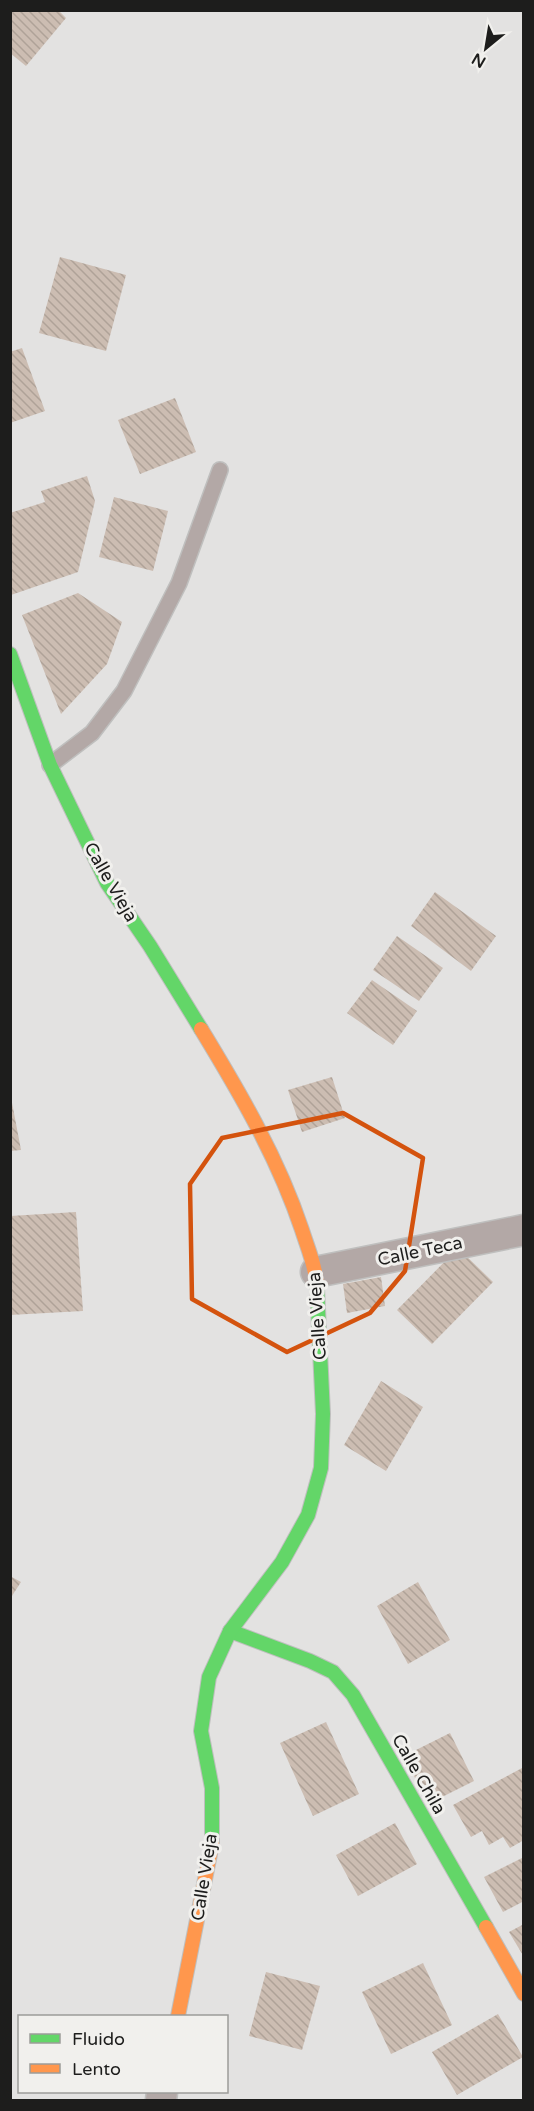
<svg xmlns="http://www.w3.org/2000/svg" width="534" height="2111" font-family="'Varela Round',sans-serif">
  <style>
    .building { fill: url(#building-back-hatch) }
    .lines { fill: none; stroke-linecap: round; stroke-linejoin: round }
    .lane-casing { stroke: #bfbfbe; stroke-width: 18 }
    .street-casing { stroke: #bfbfbe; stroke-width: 33 }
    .fast-casing { stroke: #bfbfbe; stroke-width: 16 }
    .slow-casing { stroke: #bfbfbe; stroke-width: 16 }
    .lane { stroke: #b3a8a6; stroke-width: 15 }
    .street { stroke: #b3a8a6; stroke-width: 30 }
    .fast { stroke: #63d668; stroke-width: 14 }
    .slow { stroke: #ff974d; stroke-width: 14 }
    .marked { fill: none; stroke: #d4530e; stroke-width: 4.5; stroke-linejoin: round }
    .labels { text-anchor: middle; stroke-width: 6; stroke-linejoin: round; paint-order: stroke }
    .street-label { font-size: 18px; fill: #1d1d1c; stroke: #f1f0ed }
  </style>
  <defs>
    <pattern id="building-back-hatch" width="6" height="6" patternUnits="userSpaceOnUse" patternTransform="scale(1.5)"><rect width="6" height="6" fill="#ccbdb2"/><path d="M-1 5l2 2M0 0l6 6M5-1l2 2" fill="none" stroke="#afa298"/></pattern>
  </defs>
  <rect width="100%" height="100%" fill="#e3e2e1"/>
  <g class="building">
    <path d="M10 10H58L66 18 26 66 10 53Z"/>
    <path d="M60 257 126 275 106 351 39 333Z"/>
    <path d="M22 348 45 411 10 423V352Z"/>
    <path d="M175 398 196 452 140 474 118 420Z"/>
    <path d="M87 476 95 501 78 572 11 595 10 513 45 502 41 491Z"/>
    <path d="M114 497 168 511 153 571 99 557Z"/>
    <path d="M78 593 122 622 107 664 61 714 22 615Z"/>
    <path d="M435 892 496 936 471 971 411 926Z"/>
    <path d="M397 936 443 968 419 1001 373 970Z"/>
    <path d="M372 980 417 1011 393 1045 347 1013Z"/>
    <path d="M332 1077 345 1118 302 1132 288 1090Z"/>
    <path d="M10 1092 21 1150 10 1151Z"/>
    <path d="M76 1212 83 1311 10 1315V1216Z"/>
    <path d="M458 1248 493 1282 432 1344 397 1310Z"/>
    <path d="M381 1277 385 1306 347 1313 343 1284Z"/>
    <path d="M381 1381 423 1407 386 1471 344 1445Z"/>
    <path d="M10 1576 21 1582 10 1599Z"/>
    <path d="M418 1582 450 1640 408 1664 377 1606Z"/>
    <path d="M326 1722 359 1794 313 1816 280 1743Z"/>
    <path d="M450 1733 474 1781 428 1804 404 1756Z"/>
    <path d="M524 1767V1840L510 1848 503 1837 489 1845 482 1831 471 1837 453 1805Z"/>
    <path d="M395 1823 417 1864 358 1896 336 1855Z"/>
    <path d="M524 1857V1901L503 1912 484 1877Z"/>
    <path d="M524 1924V1957L509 1932Z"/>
    <path d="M423 1963 452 2025 391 2054 362 1992Z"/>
    <path d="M266 1972 320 1986 302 2050 249 2036Z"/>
    <path d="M498 2014 523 2057 457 2095 432 2052Z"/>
  </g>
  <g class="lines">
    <g class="lane-casing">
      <path id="lane" d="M50 765 92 733 124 691 179 583 220 470"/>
    </g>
    <g class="street-casing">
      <g id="street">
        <path d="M316 1272 524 1230"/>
        <path d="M161 2100 162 2092"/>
      </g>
    </g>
    <g class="fast-casing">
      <g id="fast">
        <path d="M10 654 50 765 107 883 150 946 201 1029"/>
        <path d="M230 1631 310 1661 333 1672 353 1695 486 1927"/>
        <path d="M212 1844V1788L201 1731 209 1677 230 1631 282 1562 308 1515 321 1468 323 1414 317 1287"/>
      </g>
    </g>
    <g class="slow-casing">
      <g id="slow">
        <path d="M201 1029C240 1093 278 1158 302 1230 308 1249 316 1267 317 1287"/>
        <path d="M486 1927 524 1994"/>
        <path d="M178 2016 212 1844"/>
      </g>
    </g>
    <use href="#lane" class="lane"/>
    <use href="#street" class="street"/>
    <use href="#fast" class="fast"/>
    <use href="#slow" class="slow"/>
  </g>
  <path class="marked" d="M343 1113 423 1158 405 1271 370 1313 287 1352 192 1299 190 1184 222 1138Z"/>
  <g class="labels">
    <g class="street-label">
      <text transform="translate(111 882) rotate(60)" y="6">Calle Vieja</text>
      <text transform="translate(420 1251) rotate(-12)" y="6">Calle Teca</text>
      <text transform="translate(317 1316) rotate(-94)" y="6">Calle Vieja</text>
      <text transform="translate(419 1774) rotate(60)" y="6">Calle Chila</text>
      <text transform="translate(204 1877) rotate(-81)" y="6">Calle Vieja</text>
    </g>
  </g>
  <rect width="534" height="2111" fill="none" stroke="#1d1d1c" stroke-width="24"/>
  <rect x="18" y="2015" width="210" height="78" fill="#f1f0ed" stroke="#9c9c99" stroke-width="1.5"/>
  <rect x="30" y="2034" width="30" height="9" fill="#63d668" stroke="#9c9c99" stroke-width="1.5"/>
  <text x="72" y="2045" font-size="18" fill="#1d1d1c">Fluido</text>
  <rect x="30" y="2064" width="30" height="9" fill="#ff974d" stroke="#9c9c99" stroke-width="1.5"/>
  <text x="72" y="2075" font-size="18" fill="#1d1d1c">Lento</text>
  <g transform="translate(486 48) rotate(210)" stroke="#f1f0ed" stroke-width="4.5" paint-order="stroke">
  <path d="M0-4.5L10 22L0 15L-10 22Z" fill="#1d1d1c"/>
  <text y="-9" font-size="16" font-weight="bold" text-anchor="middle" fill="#1d1d1c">N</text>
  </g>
</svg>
